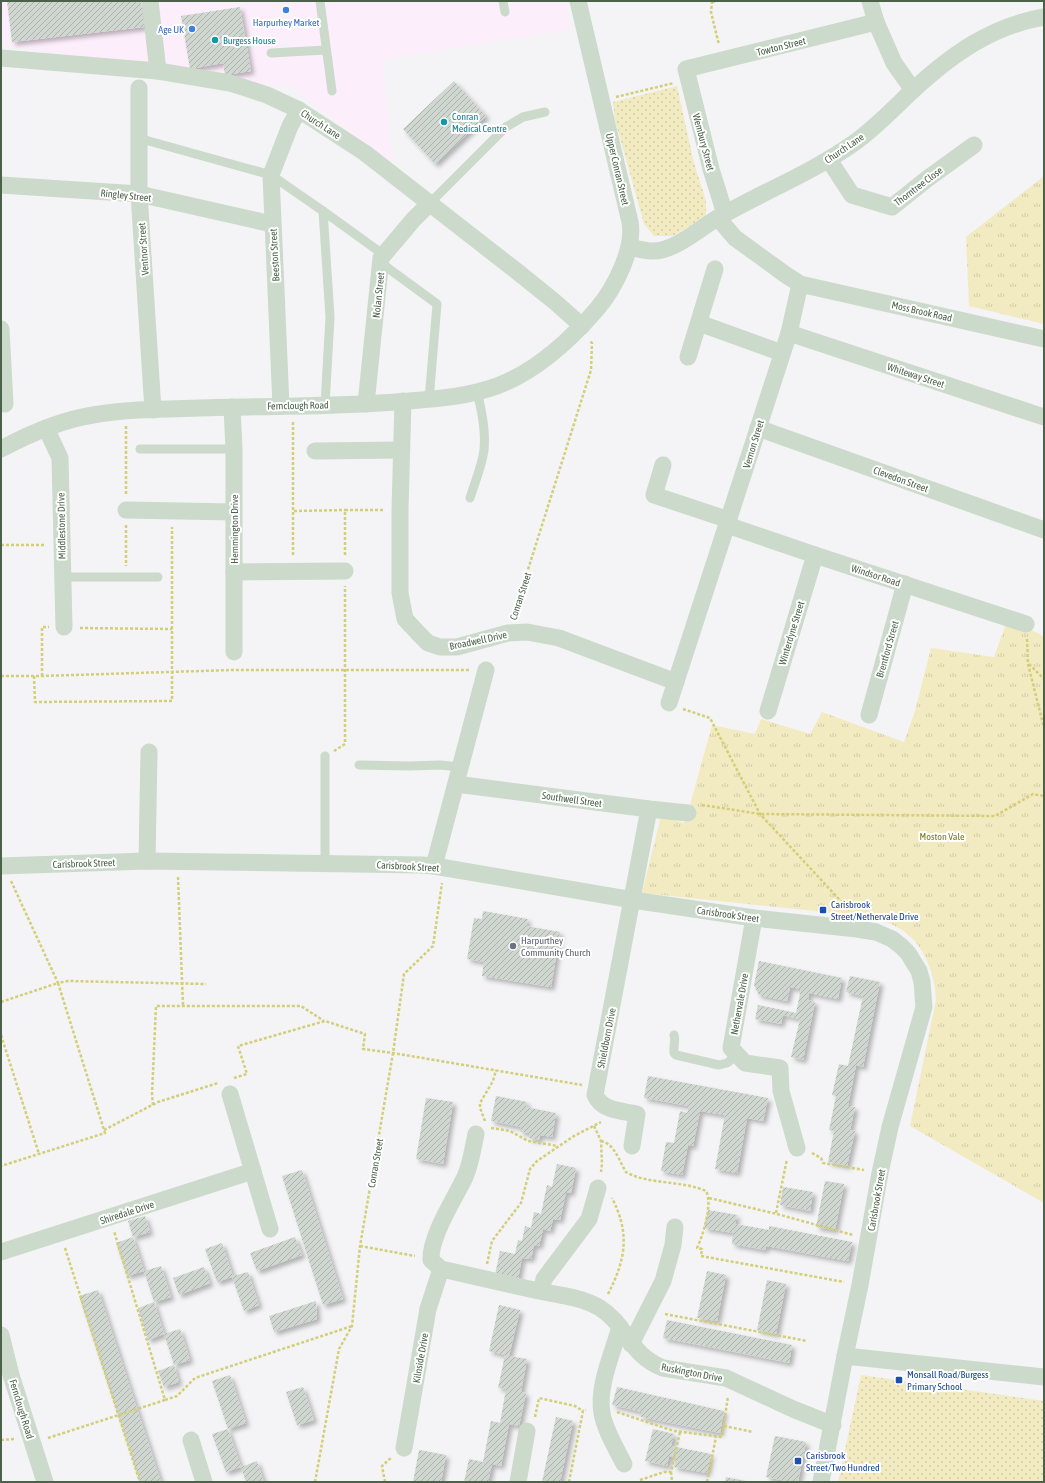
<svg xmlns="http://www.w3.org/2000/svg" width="1045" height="1483" font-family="'Asap Condensed',sans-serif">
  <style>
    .commercial { fill: #fdeefb }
    .grass { fill: url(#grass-dots) }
    .park { fill: url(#park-tufts) }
    .building { fill: url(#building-hatch); filter: url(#shadow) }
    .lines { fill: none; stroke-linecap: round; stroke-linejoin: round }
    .path { stroke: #d2cf78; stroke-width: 2.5; stroke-dasharray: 3 2; stroke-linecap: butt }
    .lane { stroke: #cbdaca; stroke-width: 9 }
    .street { stroke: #cbdaca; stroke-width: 17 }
    .shop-dot { fill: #3f7fe0; stroke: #fff; stroke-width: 1.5 }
    .culture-dot { fill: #0f9aa8; stroke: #fff; stroke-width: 1.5 }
    .transit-dot { fill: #1a4fb4; stroke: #fff; stroke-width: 1.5 }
    .worship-dot { fill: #6b7280; stroke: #fff; stroke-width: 1.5 }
    .labels { text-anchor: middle; stroke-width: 4; stroke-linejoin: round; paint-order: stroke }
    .shop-label { font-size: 10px; fill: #366cbe; stroke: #fff }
    .culture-label { font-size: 10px; fill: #0d838f; stroke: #fff; text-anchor: start }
    .street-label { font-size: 10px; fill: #4b6149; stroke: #fff }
    .park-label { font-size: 10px; fill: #7c7814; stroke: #fff }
    .transit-label { font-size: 10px; fill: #164399; stroke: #fff; text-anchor: start }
    .worship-label { font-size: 10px; fill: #5b616d; stroke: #fff; text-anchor: start }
  </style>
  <defs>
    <pattern id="grass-dots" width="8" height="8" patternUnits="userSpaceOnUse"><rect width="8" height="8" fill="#f2ebc2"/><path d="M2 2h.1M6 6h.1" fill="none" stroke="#d1cca8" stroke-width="1.8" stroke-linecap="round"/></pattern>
    <pattern id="park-tufts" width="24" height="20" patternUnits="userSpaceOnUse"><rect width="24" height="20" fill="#f2ebc2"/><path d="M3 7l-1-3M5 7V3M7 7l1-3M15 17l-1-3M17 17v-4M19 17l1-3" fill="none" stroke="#d1cca8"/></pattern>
    <pattern id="building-hatch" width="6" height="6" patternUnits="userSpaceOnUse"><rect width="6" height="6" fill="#d0d7d0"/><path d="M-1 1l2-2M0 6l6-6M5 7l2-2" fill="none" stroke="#abb2ab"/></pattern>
    <filter id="shadow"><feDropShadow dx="3.5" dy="3.5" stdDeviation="2" flood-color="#0004"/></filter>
  </defs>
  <rect width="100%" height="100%" fill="#f4f3f5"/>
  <path class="commercial" d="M1 1H565L571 29 383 60 393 167 294 88 1 45Z"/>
  <g class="grass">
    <path d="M677 86 694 163 706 201V216L673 236H654L644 224 615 120 613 102Z"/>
    <path d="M861 1375 1044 1401V1482H917L913 1481 911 1482H838Z"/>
  </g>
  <g class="park">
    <path d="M1044 176V324L969 306 966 237Z"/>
    <path d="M1007 621 1038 633 1044 637V1203L910 1126 936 1000C935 971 922 938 893 925 887 922 880 920 873 917L642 893 661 816 684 823 687 816 712 725 755 734 761 719 810 734 822 712 904 742 915 711 931 648 994 657Z"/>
  </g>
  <g class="building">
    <path d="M7 1H141L144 27 12 42Z"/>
    <path d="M240 7 251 71 225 75 223 63 190 69 181 16Z"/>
    <path d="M454 81 486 116 435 164 403 129Z"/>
    <path d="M483 911 528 919 526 926 560 932 551 987 482 976 484 962 467 959 474 918 482 919Z"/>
    <path d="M759 961 842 978 838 999 809 993 808 1000 815 1002 803 1060 791 1057 800 1019 783 1015 781 1024 755 1019 758 1005 796 1013 801 989 790 987 787 1001 759 995 754 985Z"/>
    <path d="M850 976 880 982 863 1067 856 1065 848 1106 855 1107 850 1130 855 1131 847 1166 828 1162 834 1131 829 1130 836 1096 832 1095 839 1064 848 1066 863 996 846 992Z"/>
    <path d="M648 1076 768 1098 763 1121 747 1118 737 1173 715 1169 725 1115 700 1111 693 1146 688 1145 682 1175 661 1171 666 1142 674 1143 680 1111 687 1113 689 1106 644 1098Z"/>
    <path d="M496 1096 527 1102 526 1107 556 1113 552 1137 540 1135 539 1140 529 1138 530 1133 520 1132 521 1127 491 1121Z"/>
    <path d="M426 1098 453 1102 443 1164 416 1159Z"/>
    <path d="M557 1164 576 1168 571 1193 566 1192 560 1220 553 1219 550 1231 543 1229 539 1246 534 1245 531 1259 522 1258 518 1279 495 1275 500 1251 515 1254 518 1240 522 1241 525 1226 531 1228 534 1212 541 1214 547 1185 552 1187Z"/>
    <path d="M302 1170 343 1299 323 1305 282 1176Z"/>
    <path d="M825 1181 844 1184 835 1230 816 1227Z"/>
    <path d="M783 1187 813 1192 810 1211 780 1205Z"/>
    <path d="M708 1210 737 1215 735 1224 769 1230V1226L852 1242 848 1261 766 1246 765 1250 732 1244 733 1233 704 1228Z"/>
    <path d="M145 1216 150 1232 133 1237 128 1221Z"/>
    <path d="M133 1237 144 1271 161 1266 171 1297 154 1302 164 1334 180 1329 190 1360 174 1365 179 1382 164 1387 158 1371 174 1365 164 1334 148 1340 138 1308 154 1302 144 1271 127 1276 116 1243Z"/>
    <path d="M295 1237 302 1255 257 1271 250 1253Z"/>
    <path d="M222 1243 233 1276 248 1272 259 1305 244 1311 232 1277 217 1282 205 1249Z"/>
    <path d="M204 1267 210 1283 179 1295 173 1278Z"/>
    <path d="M707 1271 726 1275 717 1321 697 1318Z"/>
    <path d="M767 1280 786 1284 776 1334 757 1330Z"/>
    <path d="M98 1290 161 1482H140L79 1296Z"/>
    <path d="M316 1301 317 1319 274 1332 269 1316Z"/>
    <path d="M499 1305 520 1310 509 1356 527 1359 521 1392 526 1393 519 1426 509 1424 501 1466 492 1464 488 1482H464L469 1459 483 1462 491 1421 500 1423 506 1389 498 1388 505 1355 489 1351Z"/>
    <path d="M667 1320 792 1345 789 1363 663 1338Z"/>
    <path d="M230 1375 246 1423 228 1429 212 1381Z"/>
    <path d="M303 1387 314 1420 297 1425 286 1392Z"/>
    <path d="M617 1387 724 1411 720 1433 641 1417 642 1412 612 1405Z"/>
    <path d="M556 1417 573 1421 560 1482H542Z"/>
    <path d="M228 1429 241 1467 226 1472 212 1434Z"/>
    <path d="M653 1429 674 1434 671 1446 711 1454 707 1473 674 1467 676 1458 669 1456 667 1466 645 1461Z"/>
    <path d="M775 1436 806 1442 798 1482H791L766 1477Z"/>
    <path d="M419 1450 446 1455 441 1482H413Z"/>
    <path d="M257 1461 264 1482H246L241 1467Z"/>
    <path d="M726 1477 746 1481V1482H725Z"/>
  </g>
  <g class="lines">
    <g class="path">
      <path d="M712 1 711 12 719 45"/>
      <path d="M712 2 717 1"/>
      <path d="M616 97 674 83"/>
      <path d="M293 422V511"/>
      <path d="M126 426V452"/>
      <path d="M126 494V452H129"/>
      <path d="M126 525V566"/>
      <path d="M1 545H46"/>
      <path d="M293 555V511L345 510"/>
      <path d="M345 555V510H385"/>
      <path d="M513 617 591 370 592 343 590 341"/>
      <path d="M80 628 172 629"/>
      <path d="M1027 639 1028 664 1044 728"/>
      <path d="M1029 664 1044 679"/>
      <path d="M1 676H42L232 670H469"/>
      <path d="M34 676 35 702 172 701V527"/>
      <path d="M42 676V627H49"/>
      <path d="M683 709 710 718 760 814 850 911"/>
      <path d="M334 751 345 744V586"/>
      <path d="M702 805 760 814 995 816 1033 794 1044 796"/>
      <path d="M178 877 183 1006"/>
      <path d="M11 881 58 983 68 981 206 984"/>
      <path d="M1 1002 58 983 105 1133 1 1166"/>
      <path d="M1 1035 39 1154"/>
      <path d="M234 1078 247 1074 238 1046 325 1021 365 1034 363 1049 393 1053 582 1085"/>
      <path d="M153 1105 152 1094 156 1006H301L324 1021"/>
      <path d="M485 1121 480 1108V1103L493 1081 496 1070"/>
      <path d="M594 1126 601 1141 602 1164 601 1172"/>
      <path d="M491 1128 510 1131 528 1141 558 1146"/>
      <path d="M104 1130 158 1102 218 1083"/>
      <path d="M601 1141C615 1144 619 1161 626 1172 649 1185 681 1180 706 1191 713 1204 703 1235 697 1248L702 1249 701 1256 844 1282"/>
      <path d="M812 1153 821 1158 823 1163 864 1170"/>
      <path d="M709 1198 777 1214 853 1235"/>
      <path d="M776 1213 787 1159"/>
      <path d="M360 1246 415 1256"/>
      <path d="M65 1248 140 1482"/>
      <path d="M487 1264 492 1241 521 1203 530 1169 537 1161 574 1136 601 1122"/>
      <path d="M608 1294C626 1259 630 1233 612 1198"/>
      <path d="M665 1314 807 1341"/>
      <path d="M165 1400 177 1396 195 1378 352 1326"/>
      <path d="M617 1412 674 1431 722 1437 728 1396"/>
      <path d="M535 1417 539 1398 575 1406 583 1411"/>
      <path d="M724 1426 753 1432"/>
      <path d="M48 1438 165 1400 114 1231"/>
      <path d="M1 1440 14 1439"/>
      <path d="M671 1472 672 1482"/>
      <path d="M640 1480 664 1472H671L680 1432"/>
      <path d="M315 1482 339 1349 352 1326 360 1246 393 1053 404 974 433 946 442 883"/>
      <path d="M385 1482 382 1466 392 1457"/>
      <path d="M569 1482 583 1411 586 1410"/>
      <path d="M707 1482 716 1437"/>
    </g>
    <g class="lane">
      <path d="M320 1 332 91"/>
      <path d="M503 1 505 12"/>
      <path d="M271 53 326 50"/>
      <path d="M138 138 271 175 323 211 384 255"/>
      <path d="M430 203 506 127 523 117 545 112"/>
      <path d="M323 211 330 317 325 405"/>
      <path d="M381 263 437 304 429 400"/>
      <path d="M140 449H234"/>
      <path d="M470 498C475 482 482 466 484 450 486 430 482 411 477 392"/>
      <path d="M62 577H158"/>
      <path d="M359 765 409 766 440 765 460 767"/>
      <path d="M325 863V756"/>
      <path d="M674 1035C676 1040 673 1047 674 1053L676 1055 719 1065 727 1063 737 1055"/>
    </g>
    <g class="street">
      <path d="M150 1 158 71"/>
      <path d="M870 1 876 22 894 63 913 90"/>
      <path d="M1 58 158 71 230 83 267 95 299 110 365 153 519 273 555 302 582 326"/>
      <path d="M139 88V194L153 410"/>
      <path d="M829 160 852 195 892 207 927 179 974 145"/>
      <path d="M1 185 139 194 272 224"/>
      <path d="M725 214 711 169 686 69 876 22"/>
      <path d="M629 247C637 249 644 251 652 251 675 252 702 226 721 216 765 191 813 172 854 143 875 128 893 109 912 91 951 55 991 26 1044 17"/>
      <path d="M800 284 1044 339"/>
      <path d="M699 323 782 353"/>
      <path d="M1 329 5 404"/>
      <path d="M789 333 1044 417"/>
      <path d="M688 357 715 269"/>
      <path d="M403 401 400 510V593L405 619 419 634 428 643 440 647H457L508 633 527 632 559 638 676 682"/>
      <path d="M366 404 381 258 413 220 430 203"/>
      <path d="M281 406 271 175 290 126 299 110"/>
      <path d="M232 407 234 449V652"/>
      <path d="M46 428 60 458 64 627"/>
      <path d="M758 428 1044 530"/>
      <path d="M1 449C29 434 61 420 93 415 128 409 164 409 199 408 264 406 330 407 396 402 430 399 464 398 497 386 535 372 571 339 597 309 614 289 635 249 630 222L578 1"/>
      <path d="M315 451 401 450"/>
      <path d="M663 465 654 495 729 520"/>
      <path d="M126 510 234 512"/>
      <path d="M727 525 815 555 1026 624"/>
      <path d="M234 572 345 571"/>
      <path d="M669 703 789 333 800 284 786 275 735 238 718 218"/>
      <path d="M768 711 815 555"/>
      <path d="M869 715 905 584"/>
      <path d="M456 784 649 809 688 813"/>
      <path d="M147 861 149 752"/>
      <path d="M1 866 147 861 422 865 434 866 633 900 754 918 857 929 876 932 892 939 901 946 908 953 919 971 922 982 924 1007 890 1127 880 1173 860 1285 845 1356 821 1482"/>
      <path d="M434 866 486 670"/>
      <path d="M754 918 731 1048 745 1063 780 1068 781 1091 797 1148"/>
      <path d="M230 1094 270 1229"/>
      <path d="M476 1134C473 1148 471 1163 465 1177 454 1200 430 1236 431 1260L441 1269C474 1276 506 1284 539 1291 559 1295 582 1297 600 1308 627 1325 629 1355 663 1368L726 1378 793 1409 833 1425"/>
      <path d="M632 1146 637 1114C622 1111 602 1111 595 1095L649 809"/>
      <path d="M1 1252 253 1171"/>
      <path d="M541 1291 544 1279 589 1219 598 1188"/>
      <path d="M620 1327C613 1352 597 1387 602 1413 604 1428 617 1450 624 1464"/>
      <path d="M1 1335 11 1375 45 1482"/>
      <path d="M631 1344 663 1281 673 1245 675 1227"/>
      <path d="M845 1356 1044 1377"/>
      <path d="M191 1440 204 1482"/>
      <path d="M404 1448 428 1309 441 1269"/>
      <path d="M518 1482 527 1431"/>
    </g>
  </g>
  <g class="shop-dot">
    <circle cx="286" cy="10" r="4"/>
    <circle cx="192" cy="29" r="4"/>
  </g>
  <g class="culture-dot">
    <circle cx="215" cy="40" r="4"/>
    <circle cx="444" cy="122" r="4"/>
  </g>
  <g class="transit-dot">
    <rect x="819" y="906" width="8" height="8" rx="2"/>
    <rect x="895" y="1376" width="8" height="8" rx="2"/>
    <rect x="794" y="1457" width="8" height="8" rx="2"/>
  </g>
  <circle class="worship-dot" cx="513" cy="946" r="4"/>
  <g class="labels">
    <g class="shop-label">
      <text x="286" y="26">Harpurhey Market</text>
      <text x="184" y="33" text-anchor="end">Age UK</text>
    </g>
    <g class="culture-label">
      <text x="223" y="44">Burgess House</text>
      <text x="452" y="120">Conran<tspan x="452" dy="12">Medical Centre</tspan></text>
    </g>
    <g class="street-label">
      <text transform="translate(781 46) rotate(-14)" y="4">Towton Street</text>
      <text transform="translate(321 124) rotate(33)" y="4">Church Lane</text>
      <text transform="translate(704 142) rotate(75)" y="4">Wembury Street</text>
      <text transform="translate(844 148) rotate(-34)" y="4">Church Lane</text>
      <text transform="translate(618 169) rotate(77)" y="4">Upper Conran Street</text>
      <text transform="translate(918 186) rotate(-37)" y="4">Thorntree Close</text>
      <text transform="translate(126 195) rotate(6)" y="4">Ringley Street</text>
      <text transform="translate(143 249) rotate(-94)" y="4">Ventnor Street</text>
      <text transform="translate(274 255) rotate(-93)" y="4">Beeston Street</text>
      <text transform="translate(378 295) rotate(-84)" y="4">Nolan Street</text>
      <text transform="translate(922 311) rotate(13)" y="4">Moss Brook Road</text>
      <text transform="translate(916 375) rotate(18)" y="4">Whiteway Street</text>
      <text transform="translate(298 405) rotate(-1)" y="4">Fernclough Road</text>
      <text transform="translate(753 444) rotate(-73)" y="4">Vernon Street</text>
      <text transform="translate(901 479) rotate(20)" y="4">Clevedon Street</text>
      <text transform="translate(61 526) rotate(-91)" y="4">Middlestone Drive</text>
      <text transform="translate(234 529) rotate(-90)" y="4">Hemmington Drive</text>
      <text transform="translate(876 575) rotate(18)" y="4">Windsor Road</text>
      <text transform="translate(520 596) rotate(-72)" y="4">Conran Street</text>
      <text transform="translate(791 633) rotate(-73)" y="4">Winterdyne Street</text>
      <text transform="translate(478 640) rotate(-12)" y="4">Broadwell Drive</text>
      <text transform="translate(887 649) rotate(-74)" y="4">Brentford Street</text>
      <text transform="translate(572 799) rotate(8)" y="4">Southwell Street</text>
      <text transform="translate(84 863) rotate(-2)" y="4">Carisbrook Street</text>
      <text transform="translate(408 866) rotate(3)" y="4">Carisbrook Street</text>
      <text transform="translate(728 914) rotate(8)" y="4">Carisbrook Street</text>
      <text transform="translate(739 1004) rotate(-80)" y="4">Nethervale Drive</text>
      <text transform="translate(606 1038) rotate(-79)" y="4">Shieldborn Drive</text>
      <text transform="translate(375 1163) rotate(-80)" y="4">Conran Street</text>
      <text transform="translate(876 1200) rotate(-80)" y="4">Carisbrook Street</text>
      <text transform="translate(127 1212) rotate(-18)" y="4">Shiredale Drive</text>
      <text transform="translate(420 1358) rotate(-80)" y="4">Kilnside Drive</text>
      <text transform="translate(692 1372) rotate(11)" y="4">Ruskington Drive</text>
      <text transform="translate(22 1409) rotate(73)" y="4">Fernclough Road</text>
    </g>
    <g class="park-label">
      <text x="942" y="840">Moston Vale</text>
    </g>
    <g class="transit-label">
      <text x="831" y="908">Carisbrook<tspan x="831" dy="12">Street/Nethervale Drive</tspan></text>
      <text x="907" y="1378">Monsall Road/Burgess<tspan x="907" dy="12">Primary School</tspan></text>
      <text x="806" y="1459">Carisbrook<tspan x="806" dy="12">Street/Two Hundred</tspan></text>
    </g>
    <g class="worship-label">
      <text x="521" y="944">Harpurthey<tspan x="521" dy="12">Community Church</tspan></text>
    </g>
  </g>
  <rect width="1045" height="1483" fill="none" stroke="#4b6149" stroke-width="4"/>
</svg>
